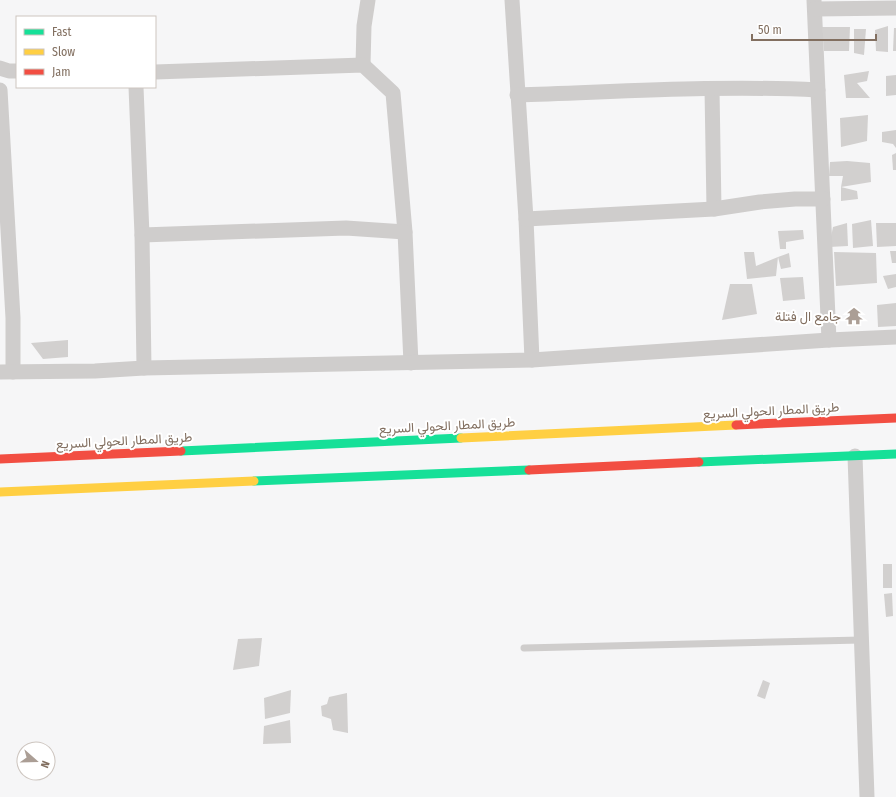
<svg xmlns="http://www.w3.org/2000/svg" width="896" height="797" font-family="'Fira Sans Condensed',Vazirmatn,sans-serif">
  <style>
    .building { fill: #d2d0cf }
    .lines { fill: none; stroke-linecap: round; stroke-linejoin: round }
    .lane { stroke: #cfcdcc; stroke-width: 7 }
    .street { stroke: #cfcdcc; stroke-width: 15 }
    .fast { stroke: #16e098; stroke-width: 9 }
    .slow { stroke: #ffcf43; stroke-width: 9 }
    .jam { stroke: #f24e42; stroke-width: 9 }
    .labels { text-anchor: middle; stroke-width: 4; stroke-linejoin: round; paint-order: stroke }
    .poi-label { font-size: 13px; fill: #826f60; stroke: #fff; text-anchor: end }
    .street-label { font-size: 13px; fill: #826f60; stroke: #fff }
  </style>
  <rect width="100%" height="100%" fill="#f6f6f7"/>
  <g class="building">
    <path d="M888 26V52L876 51 875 30Z"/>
    <path d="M822 27H850L849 51H824Z"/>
    <path d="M894 28H896V51H893Z"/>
    <path d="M854 29H866L864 55 854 53Z"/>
    <path d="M869 71 867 81 857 83 870 98H846L844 75Z"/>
    <path d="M896 75V95L886 96V76Z"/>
    <path d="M868 115 867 141 841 147 840 118Z"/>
    <path d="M896 130V148L893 144 882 142V132Z"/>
    <path d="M896 153V170H893L892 155Z"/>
    <path d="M847 161 870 163 871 182 841 187 843 176H829L830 162Z"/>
    <path d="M841 187 857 191 858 199 841 201Z"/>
    <path d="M871 220 873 246 853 248 852 224Z"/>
    <path d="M847 223 848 246 829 247 833 227Z"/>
    <path d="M876 223H896V246L877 247Z"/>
    <path d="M803 230 804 239 786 242V249H780L778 231Z"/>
    <path d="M890 251H896V263H892Z"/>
    <path d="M744 252H754L756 266 778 257 789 253 791 267 781 269 778 257 776 276 747 279Z"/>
    <path d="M834 252 876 253 877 283 836 286Z"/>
    <path d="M896 274V287L888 289 883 276Z"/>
    <path d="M803 277 805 299 783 301 780 278Z"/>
    <path d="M730 284H752L757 314 722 320Z"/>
    <path d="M896 303V326L878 327 877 305Z"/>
    <path d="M68 340V357L43 359 31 343Z"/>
    <rect x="883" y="564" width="9" height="24"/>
    <path d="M892 593 893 616 886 617 884 594Z"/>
    <path d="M262 638 259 666 233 670 238 639Z"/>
    <path d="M763 680 770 683 765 699 757 696Z"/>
    <path d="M291 690 290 713 265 719 264 698Z"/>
    <path d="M347 693 348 733 333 730 331 719 322 716 321 706 327 704 329 697Z"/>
    <path d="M290 720 291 743 263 744 264 726Z"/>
  </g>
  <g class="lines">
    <path class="lane" d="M524 648 861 640"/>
    <g class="street">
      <path d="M512 0 526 219 532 360"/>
      <path d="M814 0 829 340"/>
      <path d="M815 9 896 8"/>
      <path d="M363 65 364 26 368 0"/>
      <path d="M0 68 9 71H17"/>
      <path d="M155 72 363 65 393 93 405 232 411 363"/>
      <path d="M136 87 142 235 144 368"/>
      <path d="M712 89 714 209"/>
      <path d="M0 90 13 318V372"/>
      <path d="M517 95C617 92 718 85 818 90"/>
      <path d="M526 219 714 209 760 202 795 199H823"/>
      <path d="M142 235 346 228 405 232"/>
      <path d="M0 372 95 371 144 368 532 360 829 340 896 337"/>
      <path d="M855 456 867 797"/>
    </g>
    <g class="fast">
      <path d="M181 451 461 438"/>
      <path d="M699 462 896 454"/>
      <path d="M254 481 529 470"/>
    </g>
    <g class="slow">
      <path d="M461 438 736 425"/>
      <path d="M0 492 254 481"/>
    </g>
    <g class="jam">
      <path d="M736 425 896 418"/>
      <path d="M0 459 181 451"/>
      <path d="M529 470 699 462"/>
    </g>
  </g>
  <defs>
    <g id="temple-bare" transform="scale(1.38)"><path d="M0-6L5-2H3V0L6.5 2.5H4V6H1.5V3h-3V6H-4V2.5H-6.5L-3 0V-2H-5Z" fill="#ab9e95" stroke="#fff" stroke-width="2.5" paint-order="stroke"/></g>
  </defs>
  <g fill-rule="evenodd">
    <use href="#temple-bare" x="854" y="316"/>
  </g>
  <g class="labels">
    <g class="poi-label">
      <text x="841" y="321">جامع ال فتلة</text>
    </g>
    <g class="street-label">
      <text transform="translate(771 410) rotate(-3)" y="5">طريق المطار الحولي السريع</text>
      <text transform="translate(447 425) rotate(-3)" y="5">طريق المطار الحولي السريع</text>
      <text transform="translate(124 440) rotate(-3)" y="5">طريق المطار الحولي السريع</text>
    </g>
  </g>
  <rect x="16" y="16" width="140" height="72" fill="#ffffff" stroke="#cdc5bf"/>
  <rect x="24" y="29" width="20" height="6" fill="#16e098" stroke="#cdc5bf"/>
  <text x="52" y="36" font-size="12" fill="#826f60">Fast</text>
  <rect x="24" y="49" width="20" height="6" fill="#ffcf43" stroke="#cdc5bf"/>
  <text x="52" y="56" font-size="12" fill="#826f60">Slow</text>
  <rect x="24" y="69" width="20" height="6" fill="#f24e42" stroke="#cdc5bf"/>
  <text x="52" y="76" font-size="12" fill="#826f60">Jam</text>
  <g transform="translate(36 761) rotate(110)"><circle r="19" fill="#ffffff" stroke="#cdc5bf"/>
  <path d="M0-3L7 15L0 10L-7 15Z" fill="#ab9e95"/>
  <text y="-6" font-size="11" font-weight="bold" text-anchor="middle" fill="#826f60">N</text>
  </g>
  <path d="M752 34v6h124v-6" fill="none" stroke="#826f60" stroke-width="2"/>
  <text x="758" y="34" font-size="12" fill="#826f60" stroke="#ffffff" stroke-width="3" paint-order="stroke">50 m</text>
</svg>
